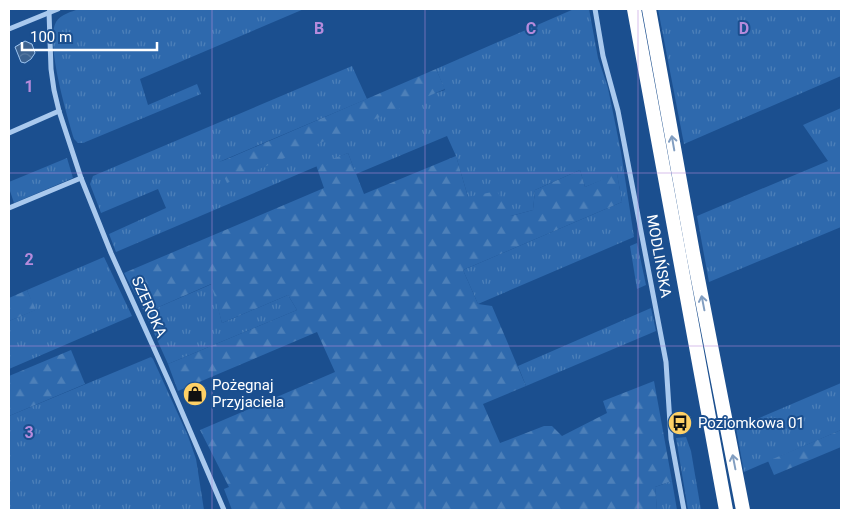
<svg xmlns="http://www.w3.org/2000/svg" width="850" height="519" font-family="Roboto,sans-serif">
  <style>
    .grass { fill: url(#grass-tufts) }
    .forest { fill: url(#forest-firs) }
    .water { fill: url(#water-waves); stroke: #9cc4f0 }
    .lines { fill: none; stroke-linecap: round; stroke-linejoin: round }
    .street { stroke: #a9c9ee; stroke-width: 5 }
    .highway { stroke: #fff; stroke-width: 14 }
    .oneway { stroke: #829ec1 }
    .grid { fill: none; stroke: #b68bdc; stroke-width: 1; stroke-opacity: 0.55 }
    .labels { text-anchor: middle; stroke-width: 4; stroke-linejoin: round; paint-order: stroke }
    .street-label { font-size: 15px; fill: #fff; stroke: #1b4f8f }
    .poi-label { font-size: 15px; fill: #fff; stroke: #1b4f8f; text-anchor: start }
    .grid-label { font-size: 16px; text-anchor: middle; font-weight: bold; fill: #b68bdc; stroke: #1b4f8f; stroke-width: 4; stroke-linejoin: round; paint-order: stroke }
  </style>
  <defs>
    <pattern id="grass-tufts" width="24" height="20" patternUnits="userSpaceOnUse" patternTransform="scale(1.25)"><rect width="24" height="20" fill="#2e69ad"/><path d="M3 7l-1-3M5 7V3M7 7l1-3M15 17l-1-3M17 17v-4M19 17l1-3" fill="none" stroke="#4d80b9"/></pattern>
    <pattern id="forest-firs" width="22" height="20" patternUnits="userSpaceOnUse" patternTransform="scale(1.25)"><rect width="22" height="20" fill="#2e69ad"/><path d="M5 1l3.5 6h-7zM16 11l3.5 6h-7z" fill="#4d80b9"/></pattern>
    <pattern id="water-waves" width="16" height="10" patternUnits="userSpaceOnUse" patternTransform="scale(1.25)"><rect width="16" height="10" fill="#3c6290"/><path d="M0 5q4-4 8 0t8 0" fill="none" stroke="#597aa1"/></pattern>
  </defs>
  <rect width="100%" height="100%" fill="#1b4f8f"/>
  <g class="grass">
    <path d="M79 9H304L140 79 148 105 197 84 201 94 83 143H78L74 139C67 116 45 42 56 22 61 14 71 12 79 9Z"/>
    <path d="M574 9H589L598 58 608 88 621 152 634 237 478 304 463 270 622 202 617 174 585 187 580 170 535 190 533 210 511 216 468 197 456 156 447 136 356 174 348 153 116 252 109 234 166 208 158 189 101 213 90 184 93 176 352 66 367 99 219 162 445 90 436 69Z"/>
    <path d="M658 9H841V76L684 144Z"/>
    <path d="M841 108V227L709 282 697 216 828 161 803 125Z"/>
    <path d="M67 158 73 178 14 203 9 188V182Z"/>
    <path d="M637 243 646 285 637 289 630 246Z"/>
    <path d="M104 257 132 316 9 369V321L35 310 27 290Z"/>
    <path d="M212 284 222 323 288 295 297 310 168 364 145 313Z"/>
    <path d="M651 308 656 331 526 386 518 366Z"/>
    <path d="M151 357 153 359 188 436 196 459 204 510H9V416Z"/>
    <path d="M841 383V430L744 472 736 428Z"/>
    <path d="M686 437 691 451 701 510H688L676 438Z"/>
    <path d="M672 481 677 510H657L655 487Z"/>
  </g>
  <g class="forest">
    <path d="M436 69 445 89 227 183 218 163Z"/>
    <path d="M348 153 364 194 456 156 468 197 497 191 511 216 533 210 535 190 580 170 585 187 617 173 622 202 463 270 478 304 492 306 526 386 483 404 500 443 544 426H552L562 436 607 413 603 401 654 381 672 481 655 487 657 510H232L224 489 229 487 200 430 335 372 317 332 178 391 168 364 297 310 288 295 222 323 211 284 145 313 124 273 324 188 316 165Z"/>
    <path d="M27 290 36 310 9 321V298Z"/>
    <path d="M71 350 85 384 9 416V376Z"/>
    <path d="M841 430V447L774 475 768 461Z"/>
  </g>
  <path class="water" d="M25 41 32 44 35 53 31 59 25 63 21 62 15 47Z"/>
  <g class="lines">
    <g class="street">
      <path d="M595 9 603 56 618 111 666 362 671 439 684 510"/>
      <path d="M49 12 51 69 54 90 59 111 81 178 111 253 170 384 224 510"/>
      <path d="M9 29 58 9"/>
      <path d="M9 133 59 111"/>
      <path d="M9 208 81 178"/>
    </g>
    <g class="highway">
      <path d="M634 9 726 510"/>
      <path d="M649 9 693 253 743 510"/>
    </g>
  </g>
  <defs><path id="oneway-shaft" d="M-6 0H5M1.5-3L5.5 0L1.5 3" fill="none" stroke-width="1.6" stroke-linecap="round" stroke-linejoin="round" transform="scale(1.25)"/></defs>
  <g class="oneway">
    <use href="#oneway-shaft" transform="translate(673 143) rotate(-100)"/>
    <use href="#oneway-shaft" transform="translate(703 303) rotate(-101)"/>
    <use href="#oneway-shaft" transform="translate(734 462) rotate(-101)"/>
  </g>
  <path class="grid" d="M212 9V510M425 9V510M638 9V510M9 173H841M9 346H841"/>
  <defs>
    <g id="shop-disc" transform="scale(1.25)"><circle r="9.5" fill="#ffd166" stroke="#1b4f8f"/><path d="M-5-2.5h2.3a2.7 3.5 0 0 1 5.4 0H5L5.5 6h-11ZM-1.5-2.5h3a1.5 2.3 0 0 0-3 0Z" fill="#111"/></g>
    <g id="bus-disc" transform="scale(1.25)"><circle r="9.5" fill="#ffd166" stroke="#1b4f8f"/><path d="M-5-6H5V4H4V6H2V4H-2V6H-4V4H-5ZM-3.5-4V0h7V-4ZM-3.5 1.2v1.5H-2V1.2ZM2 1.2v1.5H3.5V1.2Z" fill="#111"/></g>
  </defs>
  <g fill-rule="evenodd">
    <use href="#shop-disc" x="195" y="394"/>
    <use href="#bus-disc" x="680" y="423"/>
  </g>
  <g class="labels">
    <g class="street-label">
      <text transform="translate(659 256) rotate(80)" y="5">MODLIŃSKA</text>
      <text transform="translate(149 307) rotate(66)" y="5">SZEROKA</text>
    </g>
    <g class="poi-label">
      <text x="212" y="390">Pożegnaj<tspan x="212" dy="17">Przyjaciela</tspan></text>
      <text x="698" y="428">Poziomkowa 01</text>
    </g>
  </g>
  <g class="grid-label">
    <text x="319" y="34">B</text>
    <text x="531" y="34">C</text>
    <text x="744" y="34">D</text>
    <text x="29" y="92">1</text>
    <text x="29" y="265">2</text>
    <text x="29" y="438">3</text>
  </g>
  <rect width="850" height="519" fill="none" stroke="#ffffff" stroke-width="20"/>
  <path d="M22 42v8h135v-8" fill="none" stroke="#ffffff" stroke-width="2.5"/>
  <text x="30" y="42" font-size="15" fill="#ffffff" stroke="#1b4f8f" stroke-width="4" paint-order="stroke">100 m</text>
</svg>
